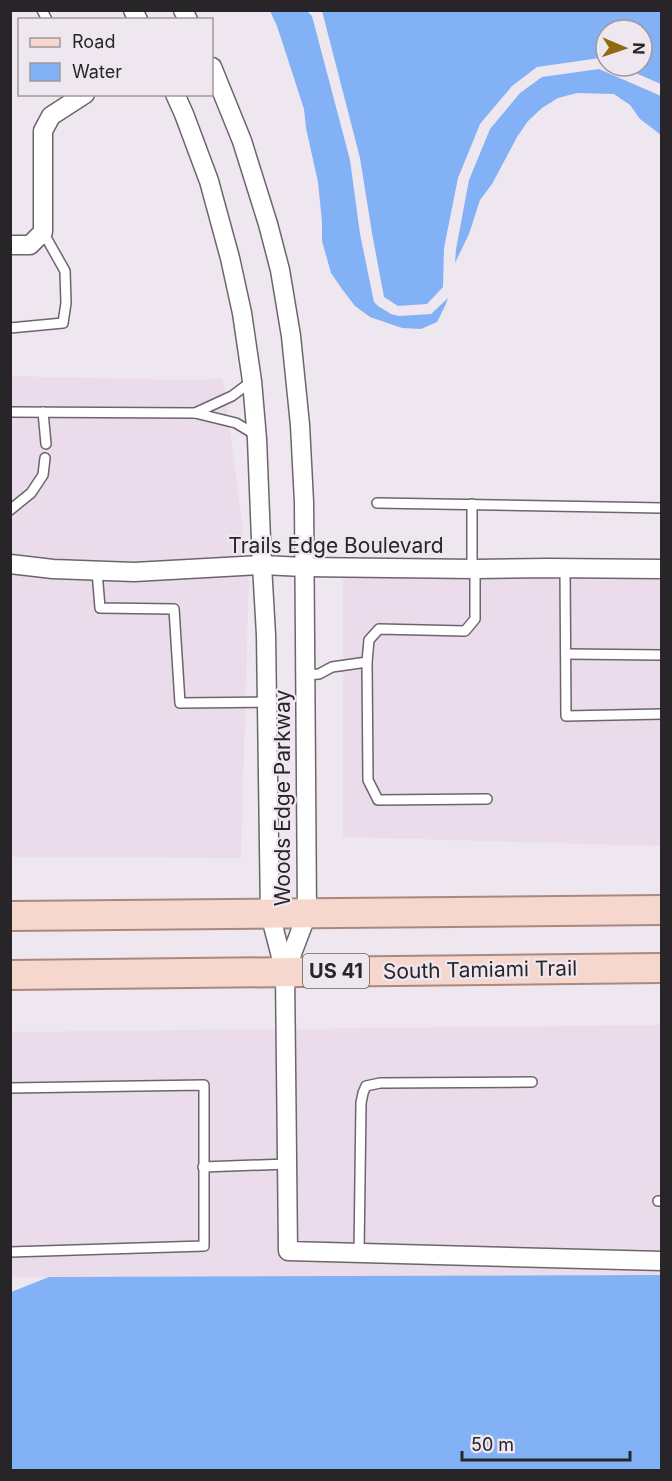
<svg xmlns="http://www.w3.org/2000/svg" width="672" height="1481" font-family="Inter,sans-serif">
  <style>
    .built { fill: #eadceb }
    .water { fill: #83b1f5 }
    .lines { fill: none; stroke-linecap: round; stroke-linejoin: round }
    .lane-casing { stroke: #6c656c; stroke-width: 12 }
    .street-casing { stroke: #6c656c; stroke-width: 21 }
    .primary-casing { stroke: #aa887e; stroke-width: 32 }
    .lane { stroke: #fff; stroke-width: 9 }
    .street { stroke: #fff; stroke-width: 18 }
    .primary { stroke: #f6d7cd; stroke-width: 28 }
    .labels { text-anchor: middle; stroke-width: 4.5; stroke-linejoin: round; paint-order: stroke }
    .shield { fill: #efe7ef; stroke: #645f64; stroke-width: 1.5 }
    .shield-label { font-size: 20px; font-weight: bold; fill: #282528 }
    .street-label { font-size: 21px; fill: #282528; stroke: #efe7ef }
  </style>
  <rect width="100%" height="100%" fill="#efe7ef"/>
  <g class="built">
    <path d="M11 376 178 380 222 379 225 392 249 576 241 858 11 857Z"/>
    <path d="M661 569V846L343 837V578L554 575Z"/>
    <path d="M661 1025V1275L11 1277 10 1032Z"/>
  </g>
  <g class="water">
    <path d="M270 11H307L312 16 350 160 360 234 374 302 378 306 391 314 399 316 431 314 448 298 445 306 437 322 421 329 402 328 370 317 355 306 342 289 331 273 322 241V222L318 182 306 128 304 109 277 26Z"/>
    <path d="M322 11H661V84L619 66H642V30H606V61L600 58 537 67 512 86 480 124 458 178 444 248 443 287 427 304 398 306 384 297 372 233 360 158Z"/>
    <path d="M599 69 661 96V135L640 119 630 105 614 94 577 93 558 98 542 108 528 121 517 137 492 184 480 200 469 234 455 263 456 249 469 180 490 129 520 93 542 77Z"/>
    <path d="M661 1275V1470H11V1292L49 1277Z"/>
  </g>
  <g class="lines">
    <g class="lane-casing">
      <g id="lane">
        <path d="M42 10 47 20"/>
        <path d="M10 328 63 323 66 303 65 271 43 232"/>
        <path d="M252 381 232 396 195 413 236 423 256 435"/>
        <path d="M10 412 195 413"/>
        <path d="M43 412 46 444"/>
        <path d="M377 503 662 508"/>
        <path d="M472 504V569"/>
        <path d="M10 510 31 493 43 475 45 458"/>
        <path d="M565 568 566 716 662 714"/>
        <path d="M97 571 100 608 174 609 180 703 268 702"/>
        <path d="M566 654 662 655"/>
        <path d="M367 662 368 780 378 800 487 799"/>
        <path d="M305 675 319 674 332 667 367 662 369 640 379 629 465 631 475 619V569"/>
        <path d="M10 1088 204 1085V1246L10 1252"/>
        <path d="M203 1167 287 1164"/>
        <path d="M658 1201H662"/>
        <path d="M359 1253 361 1103 363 1093 366 1086 380 1083 532 1082"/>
      </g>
    </g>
    <g class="street-casing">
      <g id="street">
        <path d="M133 10 138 20"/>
        <path d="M183 10 188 20"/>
        <path d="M212 67 242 141 268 224 280 270 291 336 300 425 304 502 307 914 285 972"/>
        <path d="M175 94 184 114 209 181 230 258 242 313 252 381 257 439 262 565 266 635 270 914 285 972 288 1251 662 1261"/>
        <path d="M10 245H30L43 232V131L51 116 85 94"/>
        <path d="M10 564 53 569 134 572 262 565 304 567 475 569 548 568 662 569"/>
      </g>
    </g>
    <g class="primary-casing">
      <g id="primary">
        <path d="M10 916 662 910"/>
        <path d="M10 975 662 968"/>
      </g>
    </g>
    <use href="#lane" class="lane"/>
    <use href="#street" class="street"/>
    <use href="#primary" class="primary"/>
  </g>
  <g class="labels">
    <rect class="shield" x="303" y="954" width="66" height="34" rx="4.5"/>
    <g class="shield-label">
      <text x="336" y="978">US 41</text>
    </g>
    <g class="street-label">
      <text x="336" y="553">Trails Edge Boulevard</text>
      <text transform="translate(283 798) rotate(-90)" y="7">Woods Edge Parkway</text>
      <text transform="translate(480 970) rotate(-1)" y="7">South Tamiami Trail</text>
    </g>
  </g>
  <rect width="672" height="1481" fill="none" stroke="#282528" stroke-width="24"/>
  <rect x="18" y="18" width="195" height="78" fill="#efe7ef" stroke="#9f999f" stroke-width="1.5"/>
  <rect x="30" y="38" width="30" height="9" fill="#f6d7cd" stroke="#9f999f" stroke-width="1.5"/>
  <text x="72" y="48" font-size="18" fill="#282528">Road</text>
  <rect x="30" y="63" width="30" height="18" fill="#83b1f5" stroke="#9f999f" stroke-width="1.5"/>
  <text x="72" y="78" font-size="18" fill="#282528">Water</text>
  <g transform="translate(624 48) rotate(92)"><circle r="28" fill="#efe7ef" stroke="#9f999f" stroke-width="1.5"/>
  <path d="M0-4.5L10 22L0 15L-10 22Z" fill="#906a10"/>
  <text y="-9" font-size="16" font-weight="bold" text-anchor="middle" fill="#282528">N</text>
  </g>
  <path d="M462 1451v9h168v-9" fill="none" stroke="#282528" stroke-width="3"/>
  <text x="471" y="1451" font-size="18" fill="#282528" stroke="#efe7ef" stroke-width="4.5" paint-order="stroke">50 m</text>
</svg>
